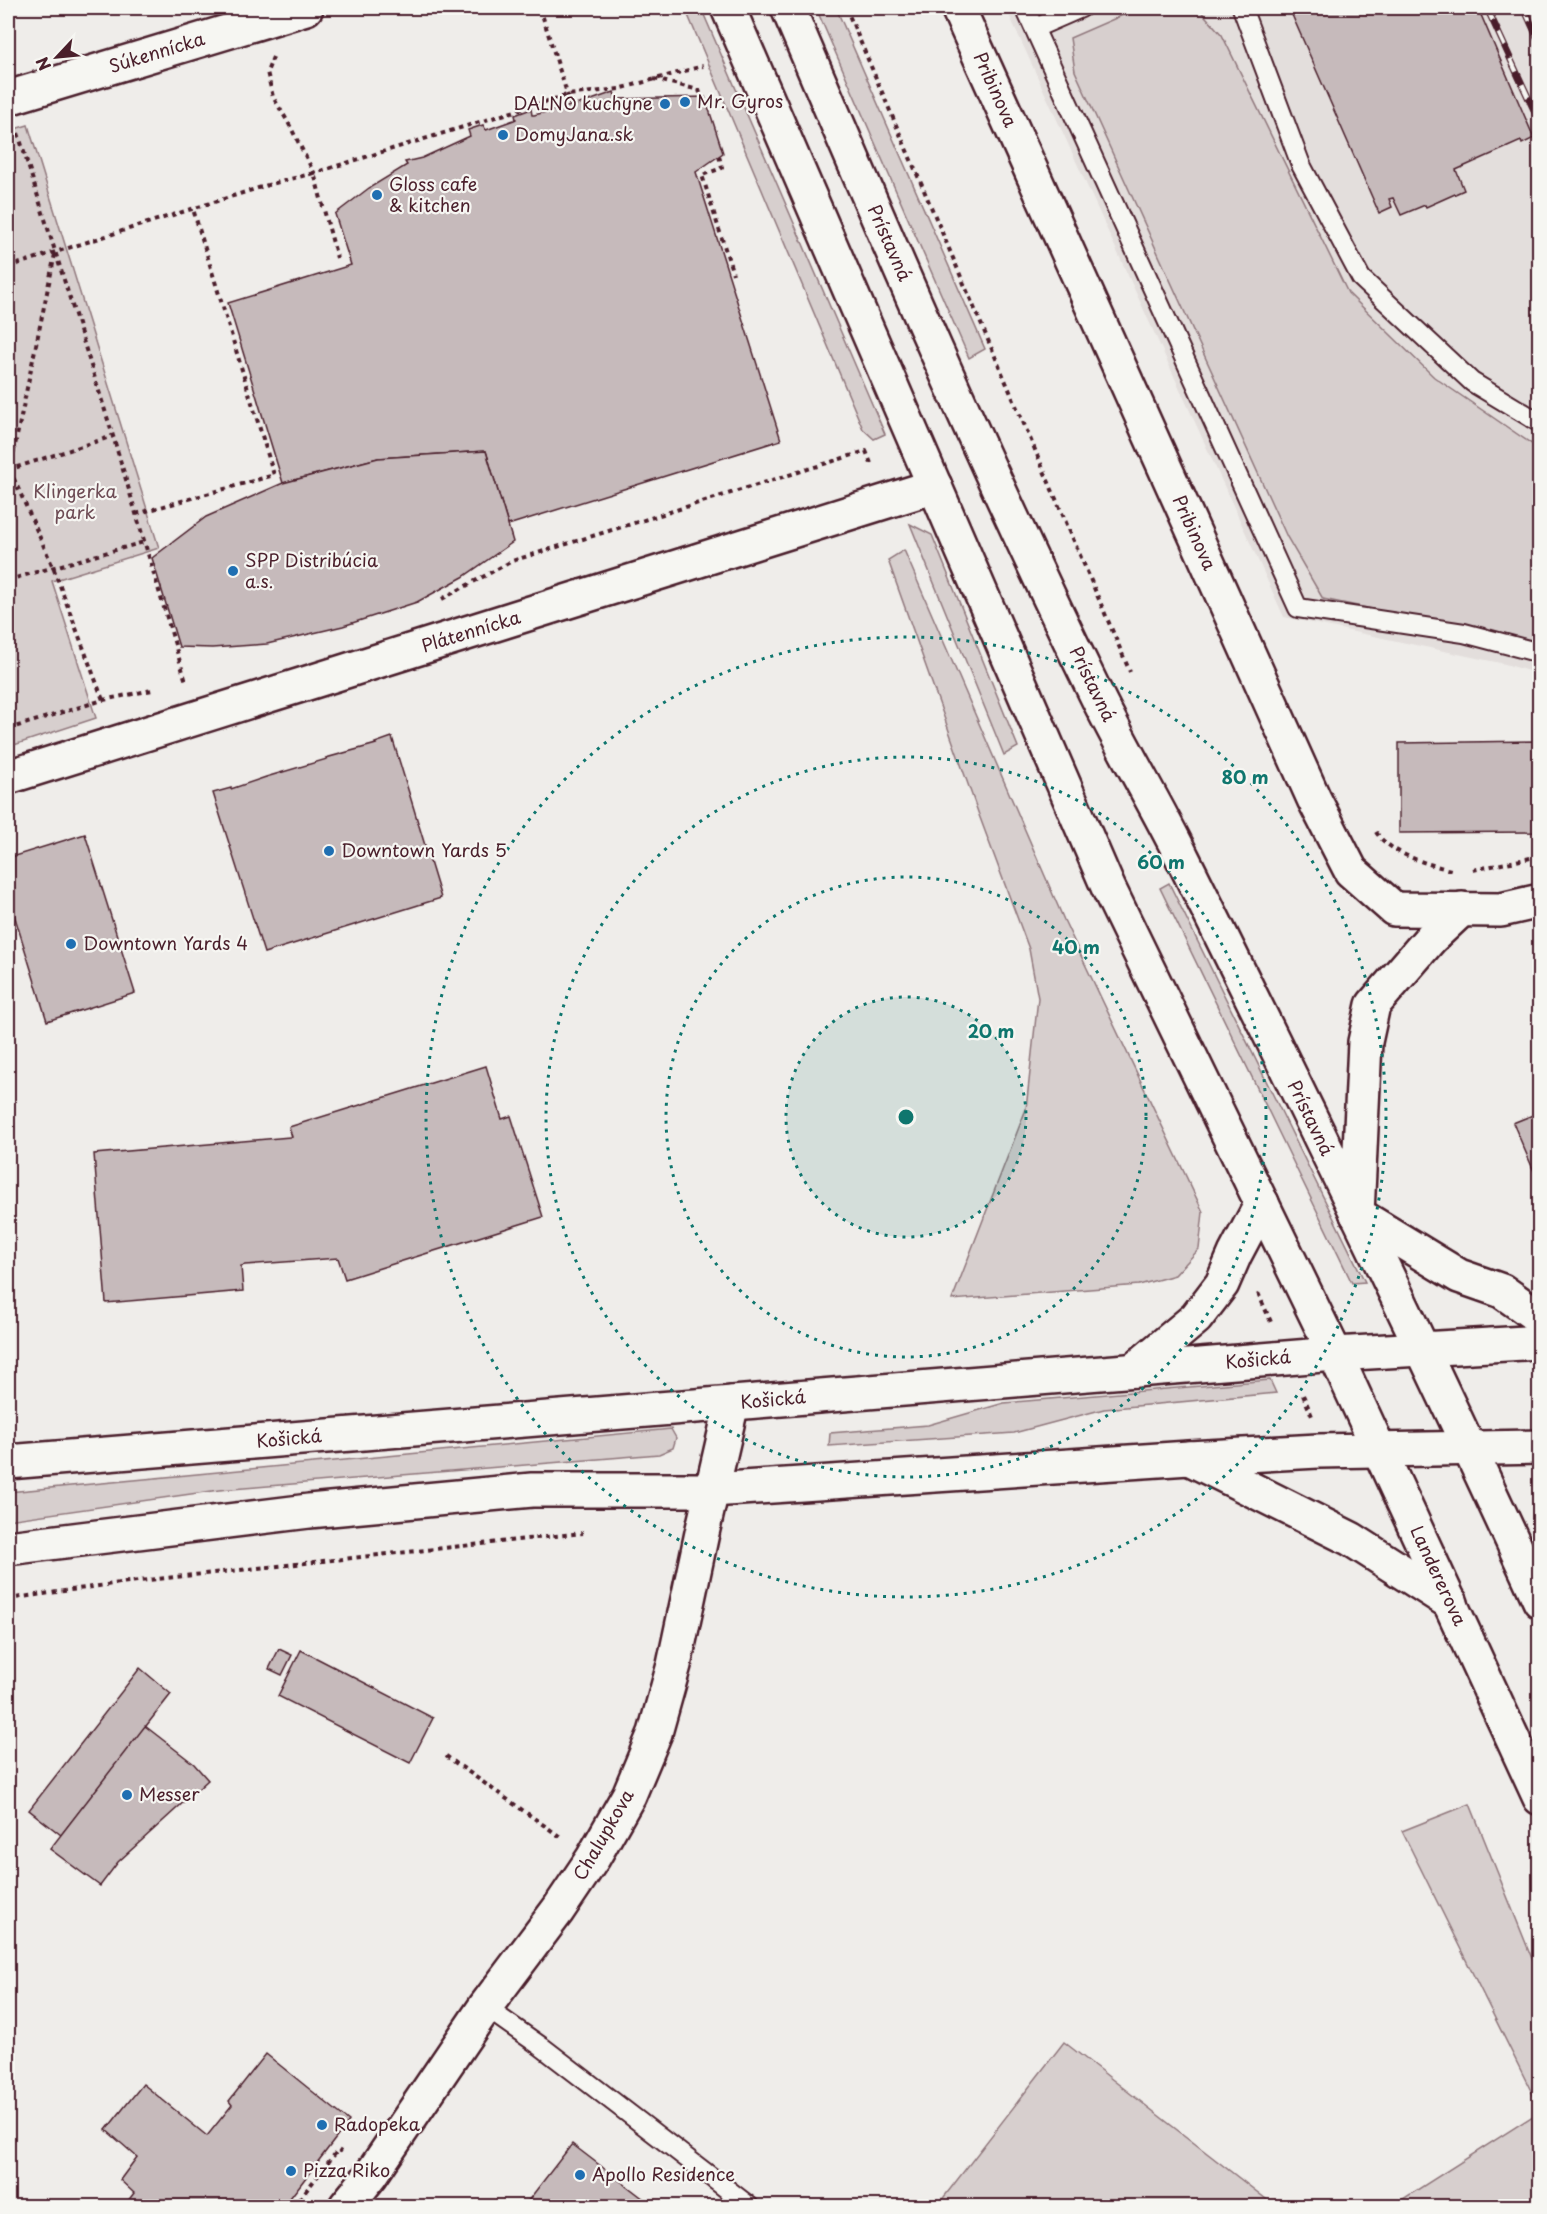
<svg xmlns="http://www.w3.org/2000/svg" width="1547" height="2214" font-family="'Playpen Sans',sans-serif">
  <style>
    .built { fill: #e3dedc }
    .green { fill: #d7cfce; stroke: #90777c; stroke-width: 1.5 }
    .building { fill: #c6babb; stroke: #4a1f2b; stroke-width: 1.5 }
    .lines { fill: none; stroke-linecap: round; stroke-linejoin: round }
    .lane-casing { stroke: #4a1f2b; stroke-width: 22 }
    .street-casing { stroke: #4a1f2b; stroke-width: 38 }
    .secondary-casing { stroke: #4a1f2b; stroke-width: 38 }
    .primary-casing { stroke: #4a1f2b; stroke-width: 38 }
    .path { stroke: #4a1f2b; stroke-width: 4; stroke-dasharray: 4.5 4.5; stroke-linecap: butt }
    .lane { stroke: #f6f6f2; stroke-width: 18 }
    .street { stroke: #f6f6f2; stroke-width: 33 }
    .secondary { stroke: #f6f6f2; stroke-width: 33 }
    .primary { stroke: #f6f6f2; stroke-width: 33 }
    .rail-casing { stroke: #4a1f2b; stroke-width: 7 }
    .rail { stroke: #f6f6f2; stroke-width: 4.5; stroke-dasharray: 14; stroke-linecap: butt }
    .ring { fill: none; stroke: #0f766e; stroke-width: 3; stroke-dasharray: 3 6 }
    .poi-dot { fill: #1f6fb2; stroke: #f6f6f2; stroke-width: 2 }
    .labels { text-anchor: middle; stroke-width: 4.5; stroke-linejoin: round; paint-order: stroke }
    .street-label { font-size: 18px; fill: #4a1f2b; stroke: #f6f6f2 }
    .poi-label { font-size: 18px; fill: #4a1f2b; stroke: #f6f6f2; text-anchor: start }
    .park-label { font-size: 18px; fill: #6d4b54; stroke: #f6f6f2 }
    .centre { fill: #0f766e; stroke: #f6f6f2; stroke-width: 3 }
    .ring-label { font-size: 18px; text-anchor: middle; font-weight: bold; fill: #0f766e; stroke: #f6f6f2; stroke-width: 4.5; stroke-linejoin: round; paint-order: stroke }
  </style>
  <rect width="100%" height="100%" fill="#efedea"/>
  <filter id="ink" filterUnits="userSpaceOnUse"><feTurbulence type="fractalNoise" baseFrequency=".0167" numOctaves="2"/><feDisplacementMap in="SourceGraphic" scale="12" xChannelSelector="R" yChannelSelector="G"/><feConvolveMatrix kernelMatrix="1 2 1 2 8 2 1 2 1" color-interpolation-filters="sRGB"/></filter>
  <g filter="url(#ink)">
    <path class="built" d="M1006 8H1539V674L1505 664 1284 617Z"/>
    <g class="green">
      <path d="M685 8H701L885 434 874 439 863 429Z"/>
      <path d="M816 8H836L985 349 969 358Z"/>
      <path d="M1139 8H1198L1222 35 1348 293 1434 377 1539 449V643L1323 599 1287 537 1075 71 1070 38Z"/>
      <path d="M28 125 159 548 52 581 96 718 8 747V131Z"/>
      <path d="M910 524 932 535 1018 747 1004 755Z"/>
      <path d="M904 550 1064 920 1203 1212 1199 1249 1175 1275 1139 1285 952 1300 1026 1109 1038 998 1029 949 979 815 888 560Z"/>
      <path d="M1169 883 1365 1282 1352 1283 1160 888Z"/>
      <path d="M1270 1380 1276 1393 1104 1409 1014 1433 829 1446 830 1433 928 1425 1004 1403Z"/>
      <path d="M671 1429 676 1438 673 1448 659 1454 219 1490 8 1520V1492Z"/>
      <path d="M1470 1804 1539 1976V2107L1402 1831Z"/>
      <path d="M1064 2042 1275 2206H937Z"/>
      <path d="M1539 2112V2206H1392Z"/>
    </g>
    <g class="building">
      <path d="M1289 8H1478L1534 138 1522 144 1521 141 1456 170 1464 190 1426 207 1425 205 1401 215 1393 198 1389 199 1392 207 1379 213Z"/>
      <path d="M614 92 616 99 705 97 723 153 696 172 781 440 508 525 486 451 378 458 283 483 228 303 351 265 335 214 369 188 407 165 405 162 422 158 470 136 468 130 483 125 486 130 514 120 516 119 515 115 531 109 532 115H534L583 103Z"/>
      <path d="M486 451 513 542 463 577 417 602 343 626 267 644 212 648 179 647 152 558 206 517 283 483 378 458Z"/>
      <path d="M392 737 441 898 264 953 213 793 231 788V789L266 777 327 759 326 758 376 744 375 743Z"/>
      <path d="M1540 741V832L1399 833V743Z"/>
      <path d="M85 834 135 993 47 1021 8 895V858Z"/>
      <path d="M486 1066 502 1119 511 1116 543 1217 345 1279 338 1258 245 1265 241 1266 243 1291 106 1303 94 1154 290 1137H292L289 1127Z"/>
      <path d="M1540 1112V1185L1513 1123Z"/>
      <path d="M279 1649 292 1655 282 1675 269 1669Z"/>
      <path d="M301 1650 433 1718 410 1763 278 1696Z"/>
      <path d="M140 1668 171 1694 61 1835 29 1810Z"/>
      <path d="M145 1726 194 1764 208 1780 118 1862 100 1886 50 1849Z"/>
      <path d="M266 2054 349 2121 284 2206H124L134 2193 120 2180 137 2157 106 2130 143 2084 207 2136 232 2105 229 2101Z"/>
      <path d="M572 2144 653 2206H524Z"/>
    </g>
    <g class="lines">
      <g class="lane-casing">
        <g id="lane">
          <path d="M1025 8 1298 608 1464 633 1540 653"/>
          <path d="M1242 8 1301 165 1361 278 1472 382 1540 423"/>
          <path d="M1035 28 1081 8"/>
          <path d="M485 2007 542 2047 749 2206"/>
        </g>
      </g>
      <g class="street-casing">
        <g id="street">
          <path d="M958 8 1314 799 1351 871 1394 909 1501 910 1540 901"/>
          <path d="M8 98 306 8"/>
          <path d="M8 777 935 486"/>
          <path d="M1357 1214 1365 1042 1373 1005 1431 938 1462 909"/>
          <path d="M346 2206 371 2175 485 2007 558 1910 593 1858 629 1795 655 1733 674 1665 702 1533 732 1403"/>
        </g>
      </g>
      <g class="secondary-casing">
        <g id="secondary">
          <path d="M728 8 1108 887 1335 1354 1540 1798"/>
          <path d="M788 8C885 236 983 463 1092 686 1120 745 1154 800 1183 859 1305 1104 1426 1351 1540 1601"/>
          <path d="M1357 1214 1459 1276 1502 1291 1540 1318"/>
          <path d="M1134 1370 1196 1318 1222 1284 1235 1254 1262 1203"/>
          <path d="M1189 1458 1351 1539 1451 1603"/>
        </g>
      </g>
      <g class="primary-casing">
        <g id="primary">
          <path d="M8 1462 1335 1354 1540 1342"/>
          <path d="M8 1548 309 1511 532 1490H712L1189 1458 1318 1451 1540 1447"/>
        </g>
      </g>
      <g class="path">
        <path d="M540 8 571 106"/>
        <path d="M846 8 1130 672"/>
        <path d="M273 57 267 72 273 97 288 122 314 173 567 95 619 89 703 66"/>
        <path d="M654 79 699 90 701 96"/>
        <path d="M18 133 113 436 186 682"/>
        <path d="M719 156 722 168 702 175 733 274"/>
        <path d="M8 267 271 184 314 173 337 258"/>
        <path d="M8 470 113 436"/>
        <path d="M10 470 53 567 103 700"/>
        <path d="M8 479 55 254"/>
        <path d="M136 514 274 475 193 209"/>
        <path d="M8 580 144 542"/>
        <path d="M442 599 512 561 866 451 872 466"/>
        <path d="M8 729 103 700 152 690"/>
        <path d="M1376 832C1390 854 1427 864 1451 870"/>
        <path d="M1473 870 1540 856"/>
        <path d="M1258 1293 1271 1322"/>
        <path d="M1303 1395 1312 1416"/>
        <path d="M8 1599 120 1583 583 1533"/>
        <path d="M446 1756 562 1838"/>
        <path d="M294 2206 338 2150 341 2152"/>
      </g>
      <use href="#lane" class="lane"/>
      <use href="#street" class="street"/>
      <use href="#secondary" class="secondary"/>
      <use href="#primary" class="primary"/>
      <g class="rail-casing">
        <g id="rail">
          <path d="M1487 8 1540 123"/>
          <path d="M1524 8 1540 43"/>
        </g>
      </g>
      <use href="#rail" class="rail"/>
    </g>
  </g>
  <circle cx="906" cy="1117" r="120" fill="#0f766e" fill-opacity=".12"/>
  <g class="ring">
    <circle cx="906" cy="1117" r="120"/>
    <circle cx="906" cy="1117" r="240"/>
    <circle cx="906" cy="1117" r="360"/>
    <circle cx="906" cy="1117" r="480"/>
  </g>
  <g class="poi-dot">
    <circle cx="685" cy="102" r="6"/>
    <circle cx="665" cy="104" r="6"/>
    <circle cx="503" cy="135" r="6"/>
    <circle cx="377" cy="195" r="6"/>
    <circle cx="233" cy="571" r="6"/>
    <circle cx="329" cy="851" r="6"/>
    <circle cx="71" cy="944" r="6"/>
    <circle cx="127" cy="1795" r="6"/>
    <circle cx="322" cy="2125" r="6"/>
    <circle cx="291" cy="2171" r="6"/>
    <circle cx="580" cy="2175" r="6"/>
  </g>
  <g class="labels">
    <g class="street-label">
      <text transform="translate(157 53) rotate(-17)" y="6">Súkennícka</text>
      <text transform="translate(995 90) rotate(66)" y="6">Pribinova</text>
      <text transform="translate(889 243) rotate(66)" y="6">Prístavná</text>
      <text transform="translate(1194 533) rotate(66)" y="6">Pribinova</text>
      <text transform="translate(471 632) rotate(-17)" y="6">Plátennícka</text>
      <text transform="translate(1092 684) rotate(64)" y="6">Prístavná</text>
      <text transform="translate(1310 1118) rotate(64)" y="6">Prístavná</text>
      <text transform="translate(1258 1360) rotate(-5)" y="6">Košická</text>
      <text transform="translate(773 1400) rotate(-5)" y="6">Košická</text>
      <text transform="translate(289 1439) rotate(-5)" y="6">Košická</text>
      <text transform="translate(1438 1576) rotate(65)" y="6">Landererova</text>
      <text transform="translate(604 1835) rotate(-60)" y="6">Chalupkova</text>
    </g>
    <g class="poi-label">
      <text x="697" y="108">Mr. Gyros</text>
      <text x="653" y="110" text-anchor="end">DALNO kuchyne</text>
      <text x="515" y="141">DomyJana.sk</text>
      <text x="389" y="191">Gloss cafe<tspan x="389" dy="21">&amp; kitchen</tspan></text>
      <text x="245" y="567">SPP Distribúcia<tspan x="245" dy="21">a.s.</tspan></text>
      <text x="341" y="857">Downtown Yards 5</text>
      <text x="83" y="950">Downtown Yards 4</text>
      <text x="139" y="1801">Messer</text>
      <text x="334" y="2131">Radopeka</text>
      <text x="303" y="2177">Pizza Riko</text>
      <text x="592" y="2181">Apollo Residence</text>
    </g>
    <g class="park-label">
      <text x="75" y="498">Klingerka<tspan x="75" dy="21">park</tspan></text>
    </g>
  </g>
  <circle cx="906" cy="1117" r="9" class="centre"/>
  <g class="ring-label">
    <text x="1245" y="784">80 m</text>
    <text x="1161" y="869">60 m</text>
    <text x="1076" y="954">40 m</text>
    <text x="991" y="1038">20 m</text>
  </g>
  <rect width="1547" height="2214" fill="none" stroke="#f6f6f2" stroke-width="30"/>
  <rect x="15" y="15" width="1517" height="2184" fill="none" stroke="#4a1f2b" stroke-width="2" filter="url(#ink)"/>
  <g transform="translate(57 57) rotate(244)" stroke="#f6f6f2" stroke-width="4.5" paint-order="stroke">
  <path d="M0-4.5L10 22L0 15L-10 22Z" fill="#4a1f2b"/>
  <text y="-9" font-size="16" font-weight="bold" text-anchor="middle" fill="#4a1f2b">N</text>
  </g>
</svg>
